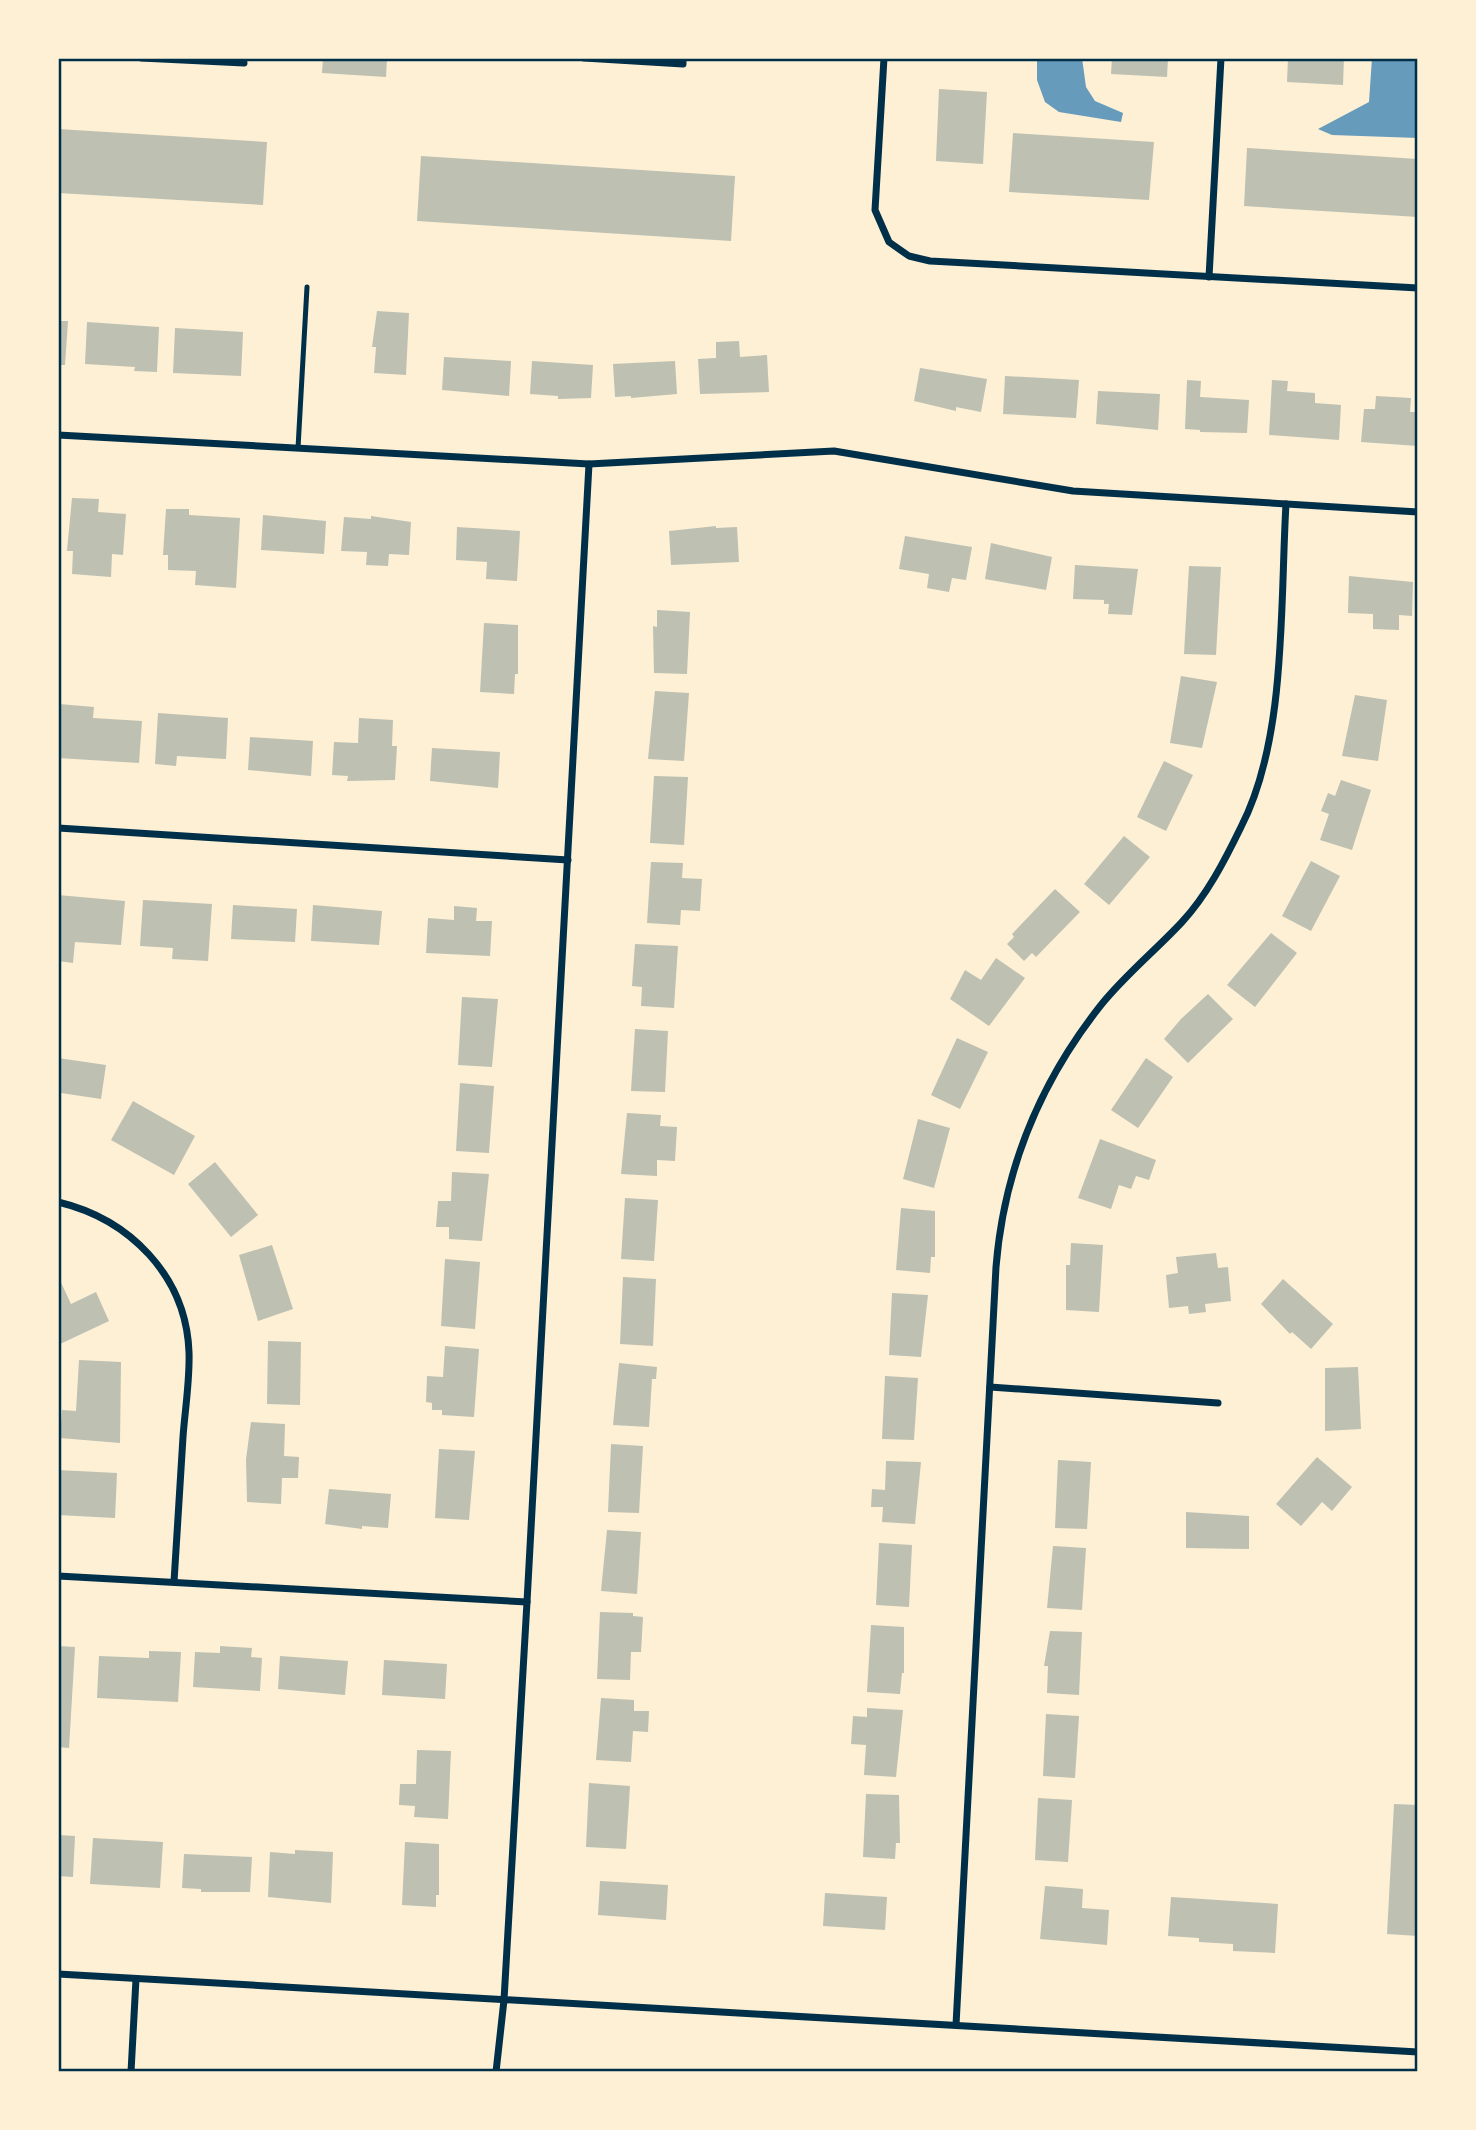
<svg xmlns="http://www.w3.org/2000/svg" width="1476" height="2130" font-family="Montserrat,sans-serif">
  <style>
    .water { fill: #669bbc }
    .building { fill: #bec0b2 }
    .lines { fill: none; stroke-linecap: round; stroke-linejoin: round }
    .service { stroke: #003049; stroke-width: 5 }
    .minor { stroke: #003049; stroke-width: 7 }
    .neatline { fill: none; stroke: #003049; stroke-width: 2.5 }
  </style>
  <rect width="100%" height="100%" fill="#fdf0d5"/>
  <g class="water">
    <path d="M1037 58H1082L1086 87 1095 101 1123 113 1121 122 1059 112 1045 102 1037 80Z"/>
    <path d="M1372 58H1418V138L1332 135 1318 129 1369 102Z"/>
  </g>
  <g class="building">
    <path d="M323 58H387L386 77 322 73Z"/>
    <path d="M1112 58H1168L1167 77 1111 74Z"/>
    <path d="M1288 58H1344L1343 85 1287 82Z"/>
    <path d="M939 89 987 92 983 164 936 161Z"/>
    <path d="M58 129 267 142 263 205 58 193Z"/>
    <path d="M1013 133 1154 142 1149 200 1009 192Z"/>
    <path d="M1247 148 1418 159V217L1244 206Z"/>
    <path d="M421 156 735 176 731 241 417 221Z"/>
    <path d="M377 311 409 313 406 375 374 373 376 347H372Z"/>
    <path d="M58 321H68L65 365H58Z"/>
    <path d="M87 322 159 327 157 372 134 371 135 367 85 364Z"/>
    <path d="M175 328 243 332 241 376 173 373Z"/>
    <path d="M739 341 740 357 767 355 769 392 700 394 698 359 716 358V342Z"/>
    <path d="M444 357 511 361 509 396 442 390Z"/>
    <path d="M532 361 593 365 591 398 558 399V396L530 394Z"/>
    <path d="M675 361 677 394 631 398V396L615 397 613 364Z"/>
    <path d="M920 368 987 379 981 412 956 407V411L914 401Z"/>
    <path d="M1005 376 1079 380 1076 418 1003 414Z"/>
    <path d="M1187 380 1201 381 1200 397 1249 400 1247 433 1200 432V430L1185 429Z"/>
    <path d="M1272 380 1288 381 1287 391 1315 393V403L1341 405 1339 440 1269 435Z"/>
    <path d="M1098 391 1160 394 1158 430 1096 424Z"/>
    <path d="M1376 396 1411 398 1410 412H1418V446L1361 442 1364 409H1375Z"/>
    <path d="M72 498 99 499 98 512 126 514 123 555 112 554 111 577 72 574 73 551H67Z"/>
    <path d="M166 509H189V515L240 518 236 588 195 585 196 571 168 570V555H163Z"/>
    <path d="M263 515 326 521 324 554 261 550Z"/>
    <path d="M371 516 411 522 409 555 389 554 388 566 366 565 367 552 341 551 344 517 371 519Z"/>
    <path d="M716 526V528L737 527 739 562 671 565 669 531Z"/>
    <path d="M457 527 520 531 517 581 486 579 487 562 456 560Z"/>
    <path d="M905 536 972 547 966 580 952 578 949 592 927 588 929 574 899 569Z"/>
    <path d="M991 543 1052 557 1046 590 985 579Z"/>
    <path d="M1075 565 1138 569 1132 615 1108 614 1109 604H1104V600L1073 599Z"/>
    <path d="M1189 566 1221 567 1216 655 1184 654Z"/>
    <path d="M1349 576 1413 582 1412 616 1399 615V630L1373 629V614L1348 613Z"/>
    <path d="M657 610 690 612 687 674 654 673 653 626 657 627Z"/>
    <path d="M484 623 518 625V674H515L514 694 480 692Z"/>
    <path d="M1181 676 1217 682 1202 748 1170 743Z"/>
    <path d="M655 691 689 693 684 761 648 759Z"/>
    <path d="M1355 695 1387 700 1378 761 1342 756Z"/>
    <path d="M59 704 94 707 93 718 142 721 139 763 58 758Z"/>
    <path d="M158 713 228 718 226 759 177 756 176 766 155 764Z"/>
    <path d="M359 718 393 720 392 746H397L395 780 347 781 348 776 332 775 334 742 358 743Z"/>
    <path d="M250 737 313 741 311 776 248 770Z"/>
    <path d="M432 748 500 752 498 788 430 781Z"/>
    <path d="M1164 761 1193 775 1166 831 1137 817Z"/>
    <path d="M654 776 688 777 684 845 650 843Z"/>
    <path d="M1341 780 1371 790 1352 850 1320 840 1329 814 1321 811 1328 793 1335 796Z"/>
    <path d="M1124 836 1150 857 1109 905 1084 884Z"/>
    <path d="M1311 861 1340 876 1311 931 1282 916Z"/>
    <path d="M651 862 683 863 682 878 702 879 700 911 681 910 680 925 647 923Z"/>
    <path d="M1055 889 1080 912 1036 957 1032 953 1024 961 1007 944 1014 937 1012 934Z"/>
    <path d="M58 895 125 901 121 945 75 942 73 963 58 961Z"/>
    <path d="M143 900 212 904 208 961 172 959 173 948 140 946Z"/>
    <path d="M233 905 297 909 295 942 231 939Z"/>
    <path d="M313 905 382 911 379 945 311 941Z"/>
    <path d="M454 906 477 908 476 921H492L490 956 426 953 428 918 454 920Z"/>
    <path d="M1271 933 1297 953 1255 1007 1227 985Z"/>
    <path d="M635 944 678 946 674 1008 641 1006 642 987 632 986Z"/>
    <path d="M996 958 1025 978 989 1026 950 999 965 970 981 980Z"/>
    <path d="M1208 994 1233 1019 1188 1063 1164 1039 1181 1019Z"/>
    <path d="M462 997 498 999 492 1067 458 1065Z"/>
    <path d="M635 1029 668 1031 665 1092 631 1091Z"/>
    <path d="M957 1038 988 1052 960 1109 931 1095Z"/>
    <path d="M58 1058 106 1065 101 1099 61 1093 58 1105Z"/>
    <path d="M1146 1058 1173 1077 1138 1128 1111 1110Z"/>
    <path d="M460 1083 494 1086 489 1153 456 1151Z"/>
    <path d="M133 1101 195 1136 174 1175 111 1140Z"/>
    <path d="M627 1113 661 1115 660 1126 677 1127 675 1161 657 1160V1176L621 1174Z"/>
    <path d="M918 1119 950 1128 934 1188 903 1179Z"/>
    <path d="M1100 1139 1156 1160 1149 1180 1136 1176 1131 1189 1119 1185 1111 1209 1078 1198Z"/>
    <path d="M215 1162 258 1215 231 1237 188 1184Z"/>
    <path d="M452 1172 489 1174 482 1241 449 1239V1227H436L438 1201H451Z"/>
    <path d="M625 1198 658 1200 654 1261 621 1259Z"/>
    <path d="M901 1208 935 1211V1257H931L930 1273 896 1270Z"/>
    <path d="M1071 1243 1103 1245 1099 1312 1066 1310V1265H1070Z"/>
    <path d="M272 1245 293 1309 258 1321 239 1255Z"/>
    <path d="M1216 1253 1218 1268 1228 1267 1231 1301 1205 1304 1206 1312 1189 1314 1188 1306 1169 1308 1166 1275 1178 1273 1176 1257Z"/>
    <path d="M445 1259 480 1262 475 1329 441 1326Z"/>
    <path d="M58 1276 71 1304 96 1292 109 1321 58 1345Z"/>
    <path d="M623 1277 656 1279 653 1346 620 1344Z"/>
    <path d="M1283 1279 1333 1324 1311 1349 1292 1332 1290 1334 1261 1304Z"/>
    <path d="M892 1293 928 1295 921 1357 889 1355Z"/>
    <path d="M268 1341 301 1342 300 1405 267 1404Z"/>
    <path d="M445 1346 479 1349 474 1417 442 1415V1410H432V1403L426 1402 427 1376 443 1377Z"/>
    <path d="M79 1360 121 1362 120 1443 60 1438 62 1410 76 1411Z"/>
    <path d="M619 1363 657 1367 656 1379H652L649 1427 613 1425Z"/>
    <path d="M1358 1367 1361 1429 1325 1431V1368Z"/>
    <path d="M885 1376 918 1378 914 1440 882 1439Z"/>
    <path d="M251 1422 285 1424 284 1456 299 1457 298 1478H282L281 1504 247 1502 246 1459Z"/>
    <path d="M611 1444 643 1446 639 1513 608 1512Z"/>
    <path d="M439 1449 475 1451 469 1520 435 1518Z"/>
    <path d="M1317 1457 1352 1487 1332 1511 1322 1502 1301 1526 1276 1504Z"/>
    <path d="M1058 1460 1091 1462 1087 1529 1055 1528Z"/>
    <path d="M886 1461 921 1462 915 1524 882 1522 883 1507H871L872 1489 885 1490Z"/>
    <path d="M58 1470 117 1473 115 1518 58 1515Z"/>
    <path d="M329 1489 391 1494 388 1528 362 1526V1529L325 1524Z"/>
    <path d="M1186 1512 1249 1516V1549L1186 1548Z"/>
    <path d="M607 1530 641 1532 637 1594 601 1591Z"/>
    <path d="M879 1543 912 1545 909 1607 876 1605Z"/>
    <path d="M1053 1546 1086 1548 1082 1610 1047 1608Z"/>
    <path d="M600 1612 633 1613V1616L643 1617 641 1652H631L630 1680 597 1679Z"/>
    <path d="M871 1625 904 1627V1673H902L900 1694 867 1692Z"/>
    <path d="M1050 1631 1082 1632 1079 1695 1047 1693 1048 1666H1044Z"/>
    <path d="M58 1646 75 1647 69 1748 58 1747Z"/>
    <path d="M220 1646 252 1648 251 1657 262 1658 260 1691 193 1687 195 1652 220 1653Z"/>
    <path d="M149 1651 181 1652 178 1702 97 1698 99 1656 149 1658Z"/>
    <path d="M280 1656 348 1661 345 1695 278 1689Z"/>
    <path d="M384 1660 447 1664 445 1699 382 1695Z"/>
    <path d="M601 1698 634 1700V1711H649L648 1732 633 1731 631 1762 596 1760Z"/>
    <path d="M867 1708 903 1710 896 1777 864 1775 866 1745 851 1744 853 1716 867 1717Z"/>
    <path d="M1046 1714 1079 1716 1075 1778 1043 1776Z"/>
    <path d="M417 1750 451 1751 448 1819 414 1817 415 1806 399 1805 400 1784H416Z"/>
    <path d="M589 1783 630 1786 626 1849 586 1847Z"/>
    <path d="M866 1794 899 1795 900 1843H896L895 1859 863 1857Z"/>
    <path d="M1038 1798 1072 1800 1068 1862 1035 1860Z"/>
    <path d="M1394 1804 1418 1805V1936L1387 1934Z"/>
    <path d="M58 1835 75 1836 73 1877 58 1876Z"/>
    <path d="M93 1838 163 1842 160 1888 90 1884Z"/>
    <path d="M405 1842 439 1844V1895H436V1907L402 1905Z"/>
    <path d="M295 1850 333 1852 331 1903 268 1897 270 1852 295 1854Z"/>
    <path d="M184 1854 252 1857 250 1892H201V1889L182 1888Z"/>
    <path d="M600 1881 668 1885 666 1920 598 1915Z"/>
    <path d="M1045 1886 1083 1889 1082 1908 1109 1910 1107 1945 1040 1939Z"/>
    <path d="M825 1893 887 1897 885 1930 823 1926Z"/>
    <path d="M1171 1897 1278 1904 1275 1953 1233 1951V1944L1199 1942V1938L1168 1936Z"/>
  </g>
  <g class="lines">
    <path class="service" d="M298 448 307 287"/>
    <g class="minor">
      <path d="M141 58 244 63"/>
      <path d="M584 58 683 64V58"/>
      <path d="M884 58 875 210 889 242 909 256 930 261 1418 288"/>
      <path d="M1209 277 1221 58"/>
      <path d="M58 435 589 464 834 451 1073 491 1418 512"/>
      <path d="M58 828 568 860"/>
      <path d="M58 1202C129 1219 186 1275 189 1352 190 1380 185 1409 183 1437 180 1486 177 1534 174 1582"/>
      <path d="M990 1387 1218 1403"/>
      <path d="M58 1576 527 1602"/>
      <path d="M58 1974 1418 2052"/>
      <path d="M956 2025 996 1267C1004 1169 1040 1082 1101 1005 1125 975 1156 950 1182 922 1207 895 1225 860 1241 827 1287 738 1280 604 1286 504"/>
      <path d="M131 2072 136 1979"/>
      <path d="M496 2072 504 2000 527 1602 589 464"/>
    </g>
  </g>
  <rect width="1476" height="2130" fill="none" stroke="#fdf0d5" stroke-width="119"/>
  <rect x="60" y="60" width="1356" height="2010" class="neatline"/>
</svg>
